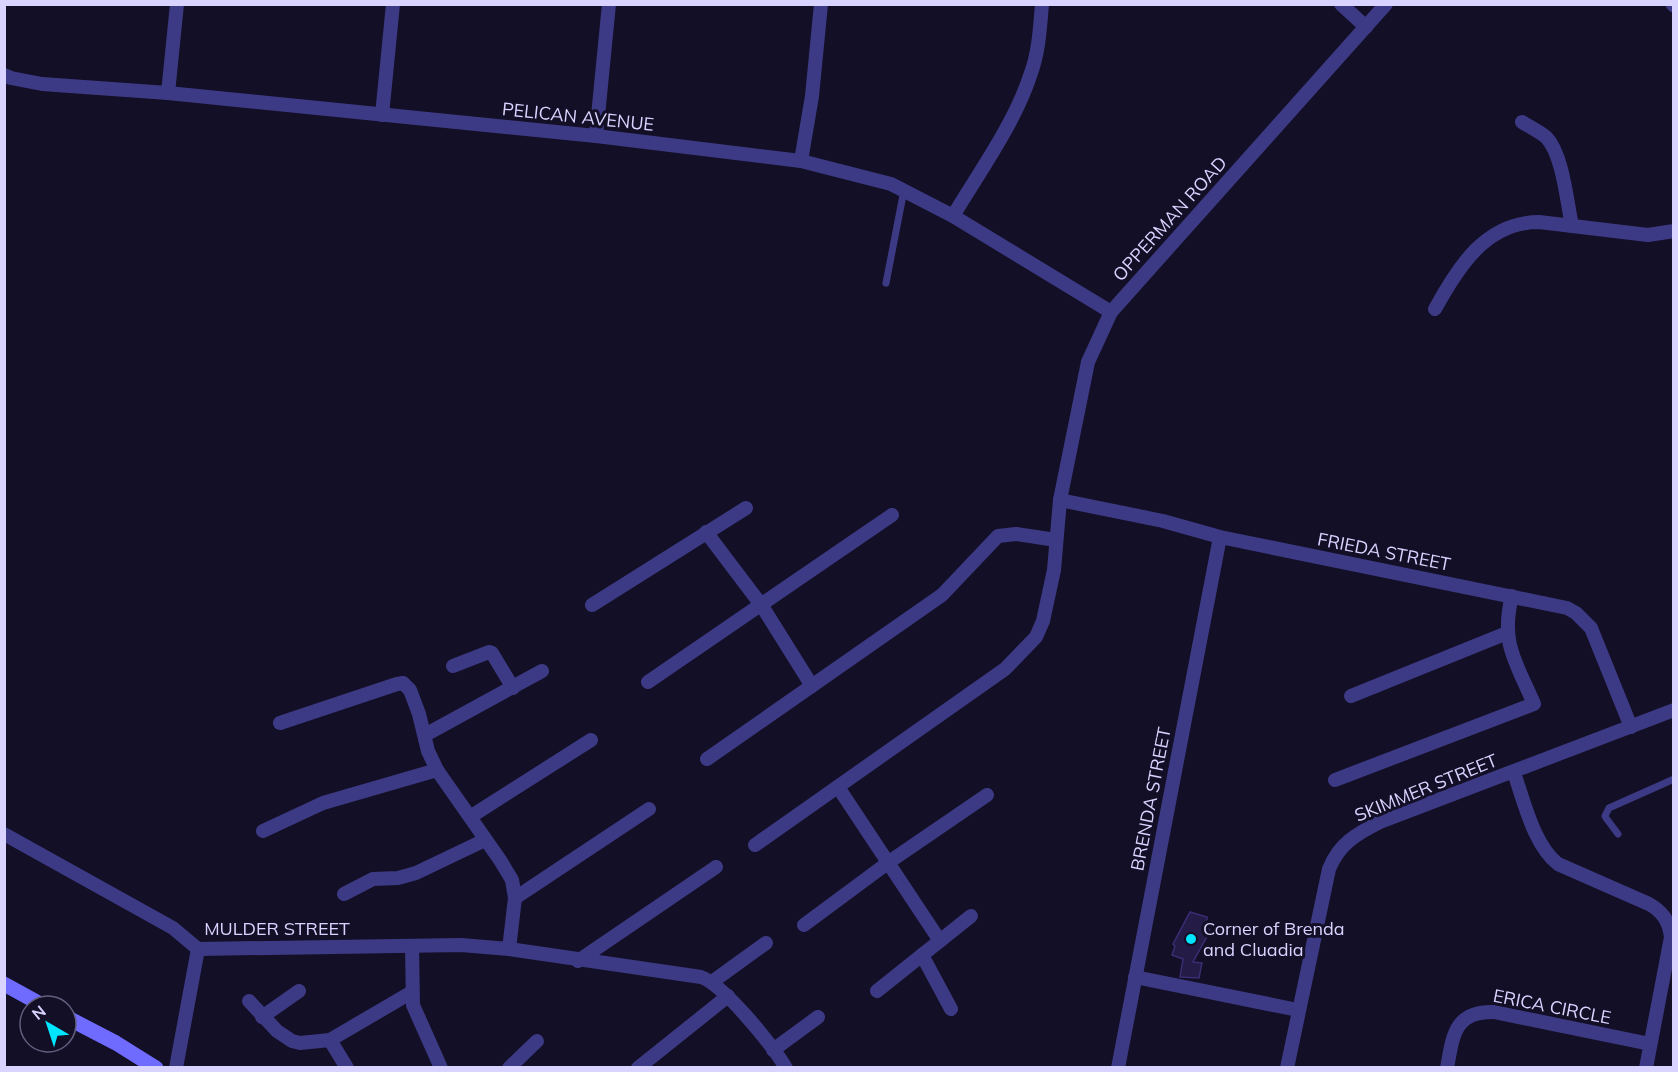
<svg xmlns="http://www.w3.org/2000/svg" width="1678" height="1072" font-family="Mulish,sans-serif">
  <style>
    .building { fill: #241b47; stroke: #3b2d73; stroke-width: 1.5 }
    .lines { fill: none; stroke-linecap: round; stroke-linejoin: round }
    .service { stroke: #3d3a85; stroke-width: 7 }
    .minor { stroke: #3d3a85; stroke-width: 14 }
    .tertiary { stroke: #3d3a85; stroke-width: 15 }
    .secondary { stroke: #6f6bff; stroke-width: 15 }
    .poi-dot { fill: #00e5ff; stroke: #130f26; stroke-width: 2 }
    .labels { text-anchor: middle; stroke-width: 6; stroke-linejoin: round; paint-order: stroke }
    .street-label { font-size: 18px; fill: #d9d4ff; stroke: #130f26 }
    .poi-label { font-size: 18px; fill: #d9d4ff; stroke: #130f26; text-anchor: start }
  </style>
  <rect width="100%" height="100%" fill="#130f26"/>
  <path class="building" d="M1190 912 1207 917V926L1210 931 1193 962 1202 963 1199 978 1180 977 1183 959 1172 955 1175 946 1173 944Z"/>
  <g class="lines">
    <g class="service">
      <path d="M886 283 904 190"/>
      <path d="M1618 834 1606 818 1605 816 1609 808 1674 779"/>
    </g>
    <g class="minor">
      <path d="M1341 4 1366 27"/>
      <path d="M4 75 11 78 42 84 168 93 596 136 801 161 891 184 953 216 1111 312"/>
      <path d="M168 93 177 4"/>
      <path d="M382 115 393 4"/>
      <path d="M1522 122C1530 127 1539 131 1546 137 1563 154 1567 203 1572 226"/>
      <path d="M596 136 609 4"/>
      <path d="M801 161 812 96 821 4"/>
      <path d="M953 216C980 171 1015 123 1031 73 1039 51 1040 27 1042 4"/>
      <path d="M1435 309C1458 267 1486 222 1539 222L1648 235 1674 231"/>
      <path d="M1060 500 1163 521 1220 537 1567 608 1576 613 1591 628 1631 727"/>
      <path d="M706 532 762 606 812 686"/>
      <path d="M592 605 746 508"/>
      <path d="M453 666 489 652 492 653 513 688"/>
      <path d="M648 682 892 515"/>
      <path d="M1351 696 1507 633"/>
      <path d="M280 723 397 684 403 683 410 690 419 714 428 751 437 770 500 860 512 880 515 898 509 949"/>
      <path d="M425 735 542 671"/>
      <path d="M707 759 942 595 998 536 1016 534 1056 540"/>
      <path d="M1514 773C1524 801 1534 846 1558 864L1649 904C1663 912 1669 921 1671 937L1646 1068"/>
      <path d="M1335 780 1534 704C1516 662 1500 643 1512 596"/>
      <path d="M838 787 940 941"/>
      <path d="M470 817 591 740"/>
      <path d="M263 831 323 803 437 770"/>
      <path d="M4 834 173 928 198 949 461 945 509 949 701 977C724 985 773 1046 786 1068"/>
      <path d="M755 845 1005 669 1036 637 1043 621 1054 570 1060 500 1088 362 1111 312 1386 4"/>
      <path d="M344 894 373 879 398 878 416 873 485 840"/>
      <path d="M515 898 649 809"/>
      <path d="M804 925 889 862 987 795"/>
      <path d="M412 946 413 1005 441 1068"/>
      <path d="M922 955 951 1009"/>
      <path d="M578 961 716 867"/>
      <path d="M1135 977 1298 1010"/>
      <path d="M712 982 766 943"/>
      <path d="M877 991 971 916"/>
      <path d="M249 1001 277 1031 292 1041 300 1043 330 1040 412 992"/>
      <path d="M262 1017 299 991"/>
      <path d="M330 1040 347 1068"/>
      <path d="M773 1050 818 1017"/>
      <path d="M176 1068 198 949"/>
      <path d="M509 1068 537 1041"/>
      <path d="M638 1068 728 996"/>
      <path d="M1118 1068 1220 537"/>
      <path d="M1287 1068 1329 869C1339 844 1356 834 1380 822L1674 710"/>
      <path d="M1447 1068C1453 1036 1454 1011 1494 1012L1650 1044"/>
    </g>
    <path class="tertiary" d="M1673 4 1674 5"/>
    <g class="secondary">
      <path d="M4 984 44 1006"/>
      <path d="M66 1017 116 1043 156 1068"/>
    </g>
  </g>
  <circle class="poi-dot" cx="1191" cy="939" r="6"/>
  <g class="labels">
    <g class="street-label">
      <text transform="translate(578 117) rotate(6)" y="6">PELICAN AVENUE</text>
      <text transform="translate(1170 219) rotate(-48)" y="6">OPPERMAN ROAD</text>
      <text transform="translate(1384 552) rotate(11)" y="6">FRIEDA STREET</text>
      <text transform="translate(1426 788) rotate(-22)" y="6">SKIMMER STREET</text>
      <text transform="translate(1151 799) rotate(-79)" y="6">BRENDA STREET</text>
      <text x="277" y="935">MULDER STREET</text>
      <text transform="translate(1552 1007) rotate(11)" y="6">ERICA CIRCLE</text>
    </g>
    <g class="poi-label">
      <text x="1203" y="935">Corner of Brenda<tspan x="1203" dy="21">and Cluadia</tspan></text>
    </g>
  </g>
  <rect width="1678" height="1072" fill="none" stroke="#d9d4ff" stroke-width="12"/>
  <g transform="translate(48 1024) rotate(321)"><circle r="28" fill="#130f26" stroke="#625e7d" stroke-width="1.5"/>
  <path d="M0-4.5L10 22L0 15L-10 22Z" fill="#00e5ff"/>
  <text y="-9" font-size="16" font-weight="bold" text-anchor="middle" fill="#d9d4ff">N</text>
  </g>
</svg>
